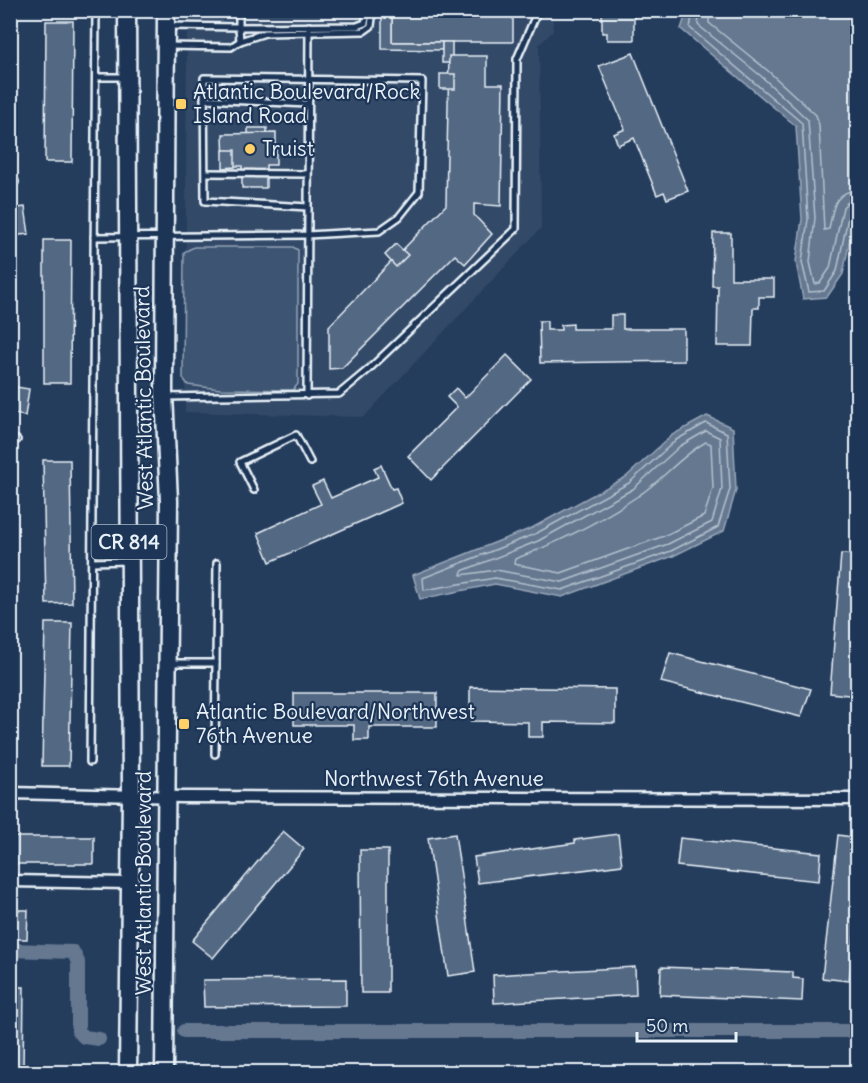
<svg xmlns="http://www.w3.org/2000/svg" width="868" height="1083" font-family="Delius,sans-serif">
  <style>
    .built { fill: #334a68 }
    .green { fill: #3e5472; stroke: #93a2b5; stroke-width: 1.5 }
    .water { fill: #657890; stroke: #99a8ba; stroke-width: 1.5 }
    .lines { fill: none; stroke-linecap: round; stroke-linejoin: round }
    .shore { stroke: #b4c1ce; stroke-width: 1.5 }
    .canal { stroke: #657890; stroke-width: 14 }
    .building { fill: #536782; stroke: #e8f1f8; stroke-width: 1.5 }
    .lane-casing { stroke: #e8f1f8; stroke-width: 10 }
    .street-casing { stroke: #e8f1f8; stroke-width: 15 }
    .primary-casing { stroke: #e8f1f8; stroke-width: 21 }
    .lane { stroke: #1d3557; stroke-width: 5 }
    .street { stroke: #1d3557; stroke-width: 10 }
    .primary { stroke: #1d3557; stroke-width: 16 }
    .poi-dot { fill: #ffd166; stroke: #1d3557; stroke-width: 2 }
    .labels { text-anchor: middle; stroke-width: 4.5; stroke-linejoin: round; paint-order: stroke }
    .shield { fill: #1d3557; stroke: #abb9c8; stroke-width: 1.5 }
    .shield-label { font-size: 20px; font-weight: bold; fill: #e8f1f8 }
    .poi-label { font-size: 21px; fill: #e8f1f8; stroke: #1d3557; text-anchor: start }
    .street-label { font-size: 21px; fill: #e8f1f8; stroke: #1d3557 }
  </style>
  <rect width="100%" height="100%" fill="#253d5d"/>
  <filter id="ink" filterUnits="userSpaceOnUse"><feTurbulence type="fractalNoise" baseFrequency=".0167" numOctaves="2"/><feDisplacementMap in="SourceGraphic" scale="12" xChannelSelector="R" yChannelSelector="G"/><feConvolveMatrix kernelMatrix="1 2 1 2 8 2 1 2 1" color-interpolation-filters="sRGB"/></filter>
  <g filter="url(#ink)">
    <path class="built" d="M187 11H553V31L539 45 541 228 364 417 185 412Z"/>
    <path class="green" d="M194 247H293L298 250V384L293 390 220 389 188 385 183 378 184 252Z"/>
    <g class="water">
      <path d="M687 11H857L854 219 843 274 827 297 803 299 796 262 802 219 796 126 681 29Z"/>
      <path d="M707 416 733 428 736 490 724 531 673 556 562 597 495 584 420 599 413 575 532 528 626 477 672 435Z"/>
    </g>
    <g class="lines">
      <g class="shore">
        <path d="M693 10 690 28 802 123 808 219 802 262 809 292 824 291 837 271 849 212 858 206"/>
        <path d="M700 10 698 25 761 76 808 120 815 218 810 262 815 284 820 283 830 268 843 207 849 201 858 199"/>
        <path d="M709 10V23L767 70 816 115 819 125 824 230 829 229C833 210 833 191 858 190"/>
        <path d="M706 423 727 433 730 489 718 527 671 551 562 590 495 578 424 590 423 578 535 534 629 483 676 440Z"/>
        <path d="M706 431 720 438 722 489 712 522 668 544 562 582 496 570 461 575 462 571 538 541 633 489 680 446Z"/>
        <path d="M706 442 711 444 713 488 704 516 664 536 561 573 514 564 515 559C557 543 601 521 638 496 663 480 680 456 706 442Z"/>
      </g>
      <g class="canal">
        <path d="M10 950 73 952 78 962V1031L84 1037 99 1039"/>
        <path d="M184 1031H858"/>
      </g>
    </g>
    <g class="building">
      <rect x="392" y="10" width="121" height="32"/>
      <path d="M602 10H634V40H607V33H602Z"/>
      <path d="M382 12H392V42H442V50L382 49Z"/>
      <path d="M46 21H73L72 162H45Z"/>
      <rect x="442" y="42" width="10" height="21"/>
      <path d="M633 53 688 191 667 199 664 192 657 195 634 138 618 145 614 134 625 129 599 66Z"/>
      <path d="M449 56H487V84H503L501 206 474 204V215L492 234 465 264 455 255 342 368 329 369V326L446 205Z"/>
      <rect x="440" y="74" width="15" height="15"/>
      <path d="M248 128H267V158H249Z"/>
      <path d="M276 133V165H266V188H242V166H224L223 134Z"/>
      <path d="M223 150H235V167L223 168Z"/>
      <path d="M25 207 29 234 10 236V209Z"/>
      <path d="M713 233H731V279H774V297H759V308H753L752 346H717L718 286H712Z"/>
      <path d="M44 240H71L70 383H44Z"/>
      <path d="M396 244 408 255 396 267 385 255Z"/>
      <path d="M611 315H623V329H684V361L540 363 539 321H547V330H561V325L573 324V329H611Z"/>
      <path d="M507 355 531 379 431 480 408 456 457 407 447 397 456 388 465 398Z"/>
      <path d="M10 386 29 389 25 416 10 413Z"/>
      <path d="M43 460H70L72 603 46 604Z"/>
      <path d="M381 465 392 489 396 488 402 503 270 562 258 533 321 504 312 486 323 481 331 498 378 477 374 468Z"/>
      <path d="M841 554 858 555V696L830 693Z"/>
      <path d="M45 623H72L69 766H42Z"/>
      <path d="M670 653 811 689 801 717 661 682Z"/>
      <path d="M470 687 615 689V723L543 722V737H528V722L470 721Z"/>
      <path d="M294 693H437V727H369V740H354V725H294Z"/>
      <path d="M283 831 304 849 213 958 192 941Z"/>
      <path d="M455 834 475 972 448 976 428 838Z"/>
      <path d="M618 834 622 865 478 883 474 857 575 843V840Z"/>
      <path d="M838 835 858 838V908L849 981 822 978Z"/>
      <rect x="10" y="837" width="84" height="27"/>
      <path d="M680 838 821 853 819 881 677 866Z"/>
      <path d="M360 850H388V993H361Z"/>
      <path d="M10 910H28L27 939H10Z"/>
      <path d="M635 967 636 995 494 1003 493 975Z"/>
      <path d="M661 967 793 972V978L803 979 802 1001 660 995Z"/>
      <path d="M346 979V1006L204 1007 203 980Z"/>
      <path d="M10 987H24L23 1072H10Z"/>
    </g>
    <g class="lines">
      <g class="lane-casing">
        <g id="lane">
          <path d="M239 10V27L357 26 365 23 368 10"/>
          <path d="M240 41 265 33 364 31 371 26 373 10"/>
          <path d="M167 46 231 47 240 41 239 27 169 26"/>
          <path d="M96 77H124"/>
          <path d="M204 99 308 104"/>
          <path d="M206 173 307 174"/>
          <path d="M10 183 15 182"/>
          <path d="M94 237 307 235 379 231 399 217 419 192 422 81 204 78 205 201 308 207"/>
          <path d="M307 396 309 26"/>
          <path d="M166 397 339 394 369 369 516 229 517 59 538 10"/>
          <path d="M10 438 17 440"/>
          <path d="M254 490 240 462 296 435 310 462"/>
          <path d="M92 562 127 561"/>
          <path d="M169 663H216L215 754"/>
          <path d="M216 663 217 563"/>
          <path d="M90 762 96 10"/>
        </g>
      </g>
      <g class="street-casing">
        <g id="street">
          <path d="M10 793 182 797 858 799"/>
          <path d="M10 881 128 883"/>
        </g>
      </g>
      <g class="primary-casing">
        <g id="primary">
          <path d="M127 10 131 795 128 1072"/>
          <path d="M164 1072 169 501 164 394 166 10"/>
        </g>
      </g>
      <use href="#lane" class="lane"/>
      <use href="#street" class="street"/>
      <use href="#primary" class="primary"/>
    </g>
  </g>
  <g class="poi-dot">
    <rect x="175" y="98" width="12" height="12" rx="3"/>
    <circle cx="250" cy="149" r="6"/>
    <rect x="178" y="718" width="12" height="12" rx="3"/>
  </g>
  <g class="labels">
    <rect class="shield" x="91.5" y="525" width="75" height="34" rx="4.5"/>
    <g class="shield-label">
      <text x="129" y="549">CR 814</text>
    </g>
    <g class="poi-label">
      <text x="193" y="99">Atlantic Boulevard/Rock<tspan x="193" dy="24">Island Road</tspan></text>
      <text x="262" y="156">Truist</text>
      <text x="196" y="719">Atlantic Boulevard/Northwest<tspan x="196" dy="24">76th Avenue</tspan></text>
    </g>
    <g class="street-label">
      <text transform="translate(144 398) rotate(-91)" y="7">West Atlantic Boulevard</text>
      <text x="434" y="786">Northwest 76th Avenue</text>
      <text transform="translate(144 883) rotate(-90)" y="7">West Atlantic Boulevard</text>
    </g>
  </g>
  <rect width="868" height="1083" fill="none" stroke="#1d3557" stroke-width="36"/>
  <rect x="18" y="18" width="832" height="1047" fill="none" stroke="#e8f1f8" stroke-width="2" filter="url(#ink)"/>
  <path d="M637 1032v9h99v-9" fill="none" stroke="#e8f1f8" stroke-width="3"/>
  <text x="646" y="1032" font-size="18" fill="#e8f1f8" stroke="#1d3557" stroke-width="4.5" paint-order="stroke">50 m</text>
</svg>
